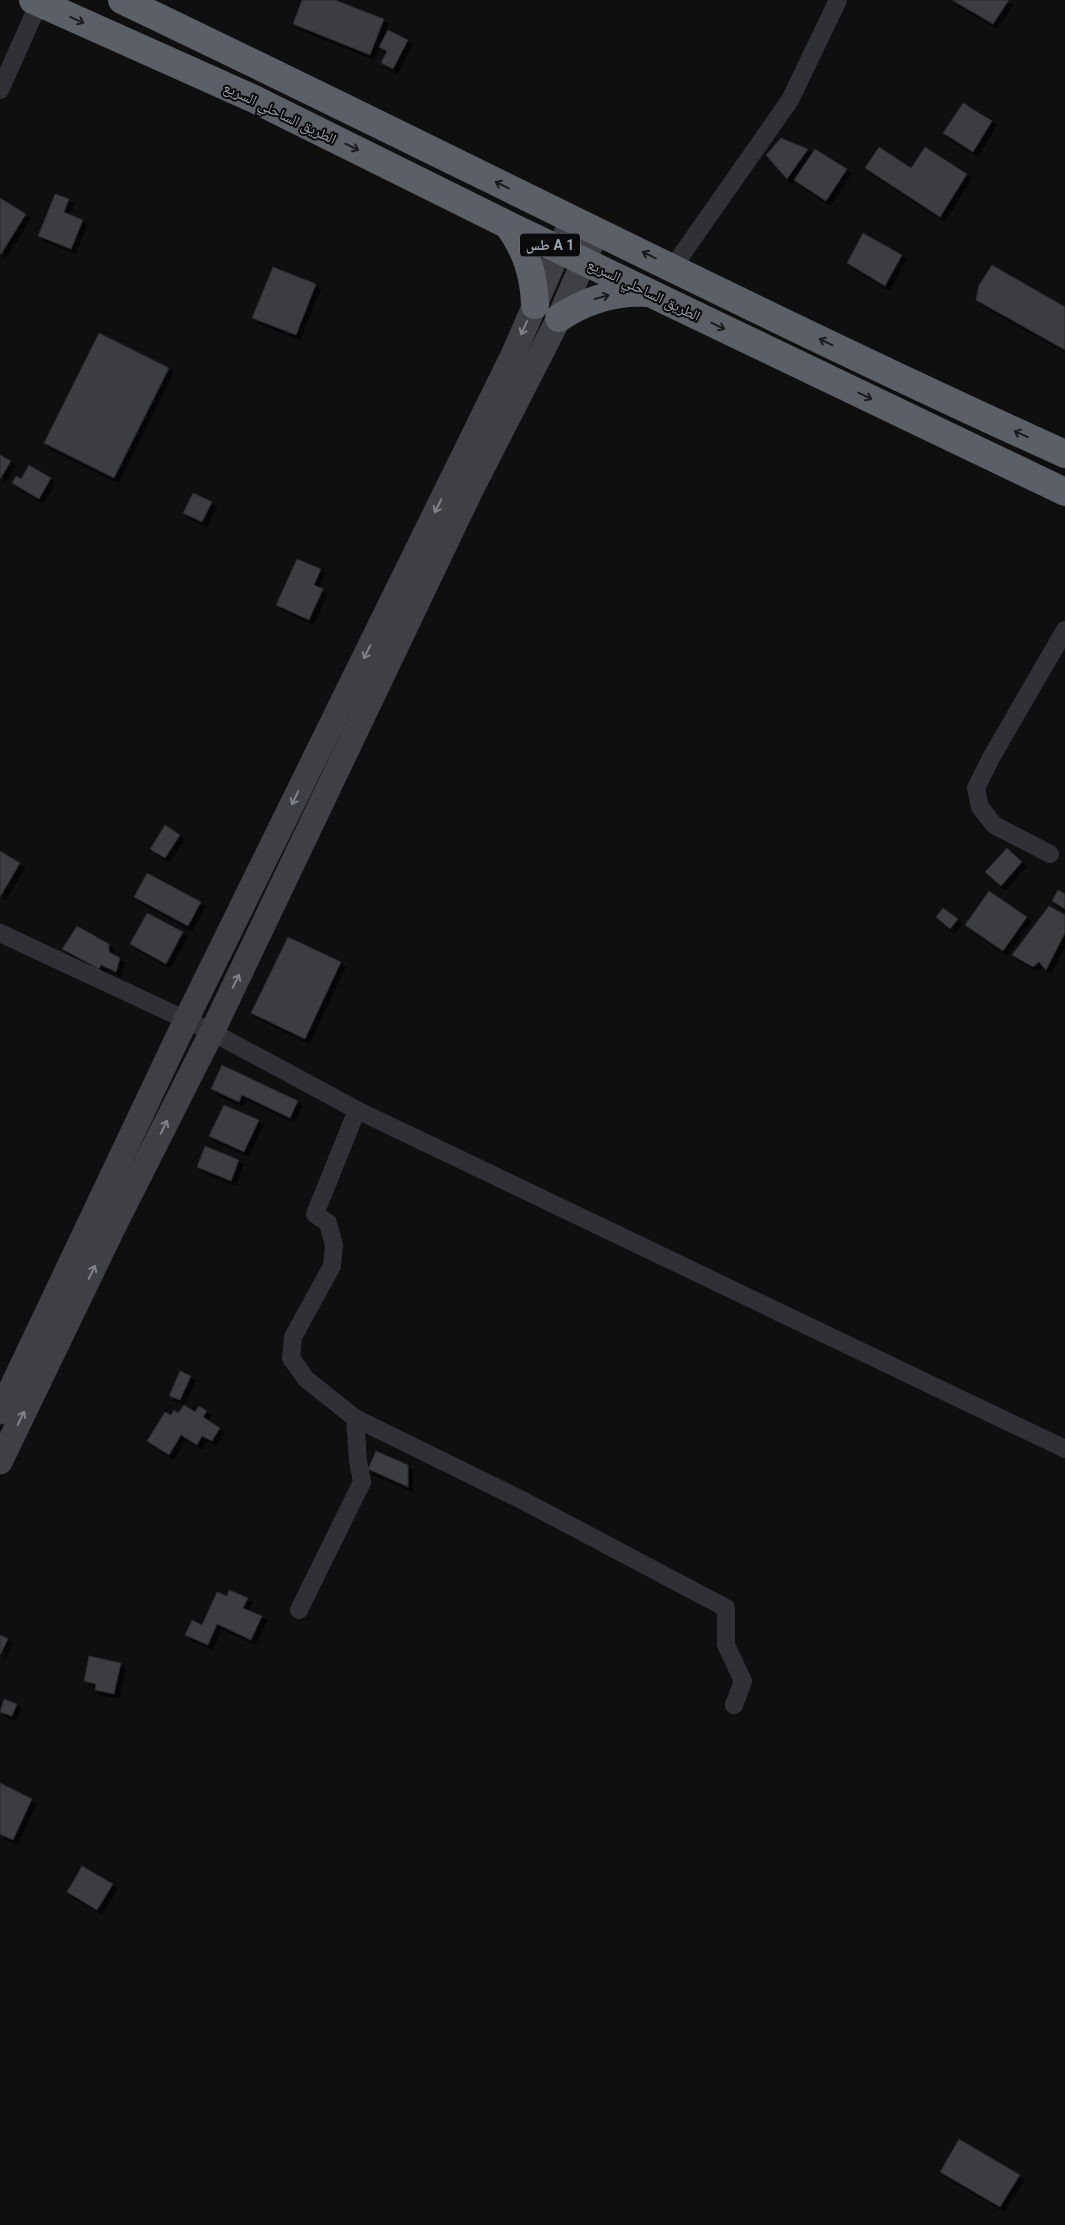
<svg xmlns="http://www.w3.org/2000/svg" width="1065" height="2225" font-family="Roboto,'Noto Naskh Arabic',sans-serif">
  <style>
    .building { fill: #3b3c41; stroke: #29292d; filter: url(#shadow) }
    .lines { fill: none; stroke-linecap: round; stroke-linejoin: round }
    .street { stroke: #303136; stroke-width: 18 }
    .secondary { stroke: #3e4046; stroke-width: 25 }
    .highway { stroke: #5b5f67; stroke-width: 28 }
    .oneway { stroke: #1a1b1d }
    .oneway2 { stroke: #7d828d }
    .labels { text-anchor: middle; stroke-width: 4; stroke-linejoin: round; paint-order: stroke }
    .shield { fill: #0a0a0b; stroke: #727781; stroke-width: 1 }
    .shield-label { font-size: 14px; font-weight: bold; fill: #9fa6b3 }
    .street-label { font-size: 15px; fill: #9fa6b3; stroke: #0a0a0b }
  </style>
  <defs>
    <filter id="shadow"><feDropShadow dx="4.5" dy="4.5" stdDeviation="0" flood-color="#0009"/></filter>
  </defs>
  <rect width="100%" height="100%" fill="#0f0f10"/>
  <g class="building">
    <path d="M302 0H335L384 19 370 55 293 24Z"/>
    <path d="M952 0H1009L993 24Z"/>
    <path d="M388 30 408 40 393 69 381 63 387 51 379 47Z"/>
    <path d="M963 103 992 121 973 152 943 133Z"/>
    <path d="M781 138 808 149 787 179 766 155Z"/>
    <path d="M879 147 911 168 925 147 967 174 940 217 865 168Z"/>
    <path d="M815 149 847 169 826 201 794 180Z"/>
    <path d="M55 194 69 199 64 212 83 220 71 249 38 236Z"/>
    <path d="M0 198 26 214 1 254 0 253Z"/>
    <path d="M863 233 902 255 885 286 847 263Z"/>
    <path d="M992 265 1065 307V350L976 300 979 285Z"/>
    <path d="M273 267 316 284 296 335 252 318Z"/>
    <path d="M99 333 169 368 114 478 44 443Z"/>
    <path d="M0 455 11 461 0 479Z"/>
    <path d="M29 465 51 478 39 499 12 483 16 476 21 479Z"/>
    <path d="M193 493 212 502 202 522 183 513Z"/>
    <path d="M297 559 321 569 314 585 323 589 309 620 276 605Z"/>
    <path d="M165 825 180 835 165 858 150 849Z"/>
    <path d="M1007 848 1022 862 1001 886 985 872Z"/>
    <path d="M0 851 20 863 0 897Z"/>
    <path d="M147 873 201 902 188 926 134 897Z"/>
    <path d="M1058 890 1065 894V909L1052 901Z"/>
    <path d="M989 891 1027 917 1003 951 965 925Z"/>
    <path d="M1049 906 1065 915V933L1046 970 1039 962 1033 967 1012 955Z"/>
    <path d="M943 908 958 919 950 929 936 917Z"/>
    <path d="M147 913 183 932 166 964 130 944Z"/>
    <path d="M77 926 109 944V952L120 958 116 972 101 965 99 969 62 949Z"/>
    <path d="M288 937 341 962 305 1039 251 1013Z"/>
    <path d="M222 1065 298 1101 290 1118 242 1095 239 1102 211 1089Z"/>
    <path d="M224 1105 259 1120 244 1152 209 1136Z"/>
    <path d="M205 1146 239 1160 231 1181 197 1167Z"/>
    <path d="M180 1371 191 1376 180 1400 169 1396Z"/>
    <path d="M184 1405 195 1412 199 1406 207 1411 203 1417 220 1428 212 1441 202 1436 197 1445 181 1435 169 1455 147 1441 165 1412 171 1415 174 1410 178 1413Z"/>
    <path d="M376 1451 408 1465V1487L368 1469Z"/>
    <path d="M229 1590 248 1598 243 1608 262 1616 251 1640 217 1624 208 1645 185 1635 192 1620 202 1625 217 1592 227 1596Z"/>
    <path d="M0 1635 8 1639 0 1655Z"/>
    <path d="M89 1656 121 1663 114 1694 95 1690 96 1684 84 1681Z"/>
    <path d="M4 1699 17 1704 12 1716 0 1712Z"/>
    <path d="M0 1783 32 1799 13 1840 0 1834Z"/>
    <path d="M82 1866 113 1884 97 1910 67 1892Z"/>
    <path d="M959 2139 1020 2175 1000 2207 940 2172Z"/>
  </g>
  <g class="lines">
    <g class="street">
      <path d="M0 90 39 3"/>
      <path d="M673 267 790 100 838 0"/>
      <path d="M1050 854 994 825 980 807 976 788 992 756 1065 630"/>
      <path d="M0 933 212 1032 357 1110 1065 1449"/>
      <path d="M357 1110 315 1214 328 1223 334 1245 332 1266 293 1337 291 1358 306 1379 355 1418 522 1500 726 1608V1645L743 1681 734 1705"/>
      <path d="M299 1610 362 1482 358 1461 355 1418"/>
    </g>
    <g class="secondary">
      <path d="M0 1412 186 1020 513 355 572 220"/>
      <path d="M0 1462 114 1226 212 1032 470 492 559 318 597 231"/>
    </g>
    <g class="highway">
      <path d="M33 0 252 98 508 225 1065 492"/>
      <path d="M122 0C437 150 747 310 1065 454"/>
      <path d="M508 225C526 250 534 274 535 305"/>
      <path d="M559 318C586 300 614 291 647 293"/>
    </g>
  </g>
  <defs><path id="oneway-shaft" d="M-6 0H5M1.5-3L5.5 0L1.5 3" fill="none" stroke-width="1.6" stroke-linecap="round" stroke-linejoin="round" transform="scale(1.25)"/></defs>
  <g class="oneway">
    <use href="#oneway-shaft" transform="translate(77 20) rotate(24)"/>
    <use href="#oneway-shaft" transform="translate(352 147) rotate(26)"/>
    <use href="#oneway-shaft" transform="translate(502 185) rotate(-154)"/>
    <use href="#oneway-shaft" transform="translate(649 255) rotate(-154)"/>
    <use href="#oneway-shaft" transform="translate(602 297) rotate(-15)"/>
    <use href="#oneway-shaft" transform="translate(718 326) rotate(26)"/>
    <use href="#oneway-shaft" transform="translate(826 342) rotate(-154)"/>
    <use href="#oneway-shaft" transform="translate(865 396) rotate(26)"/>
    <use href="#oneway-shaft" transform="translate(1021 434) rotate(-156)"/>
  </g>
  <g class="oneway2">
    <use href="#oneway-shaft" transform="translate(524 328) rotate(114)"/>
    <use href="#oneway-shaft" transform="translate(438 506) rotate(116)"/>
    <use href="#oneway-shaft" transform="translate(367 652) rotate(116)"/>
    <use href="#oneway-shaft" transform="translate(295 798) rotate(116)"/>
    <use href="#oneway-shaft" transform="translate(236 981) rotate(-64)"/>
    <use href="#oneway-shaft" transform="translate(164 1127) rotate(-63)"/>
    <use href="#oneway-shaft" transform="translate(92 1272) rotate(-64)"/>
    <use href="#oneway-shaft" transform="translate(21 1418) rotate(-64)"/>
  </g>
  <g class="labels">
    <rect class="shield" x="520" y="233.5" width="60" height="23" rx="4"/>
    <g class="shield-label">
      <text x="550" y="250">طس A 1</text>
    </g>
    <g class="street-label">
      <text transform="translate(280 113) rotate(26)" y="5">الطريق الساحلي السريع</text>
      <text transform="translate(644 290) rotate(26)" y="5">الطريق الساحلي السريع</text>
    </g>
  </g>
</svg>
